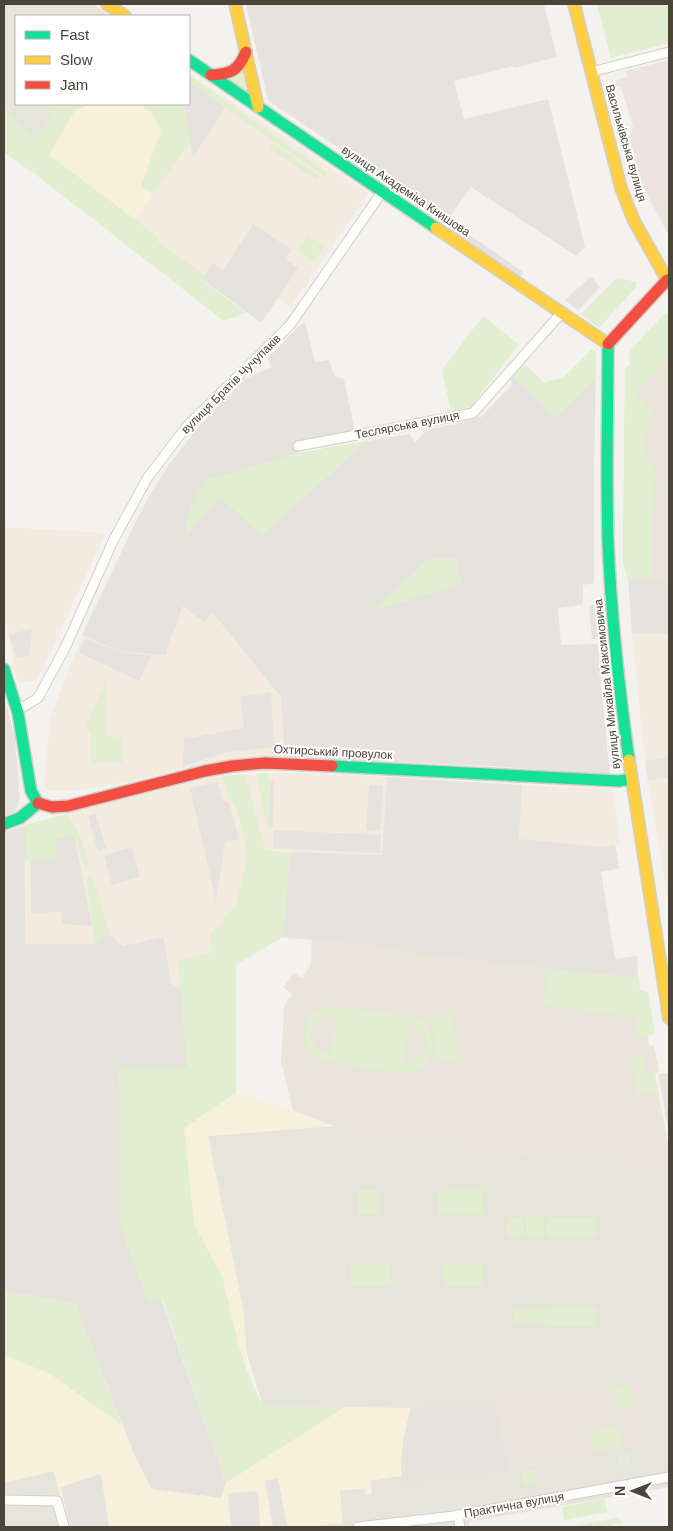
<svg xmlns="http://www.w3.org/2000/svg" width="673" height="1531" font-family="Helvetica,sans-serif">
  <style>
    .residential { fill: #e7e4dc }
    .commercial { fill: #f3ebdf }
    .industrial { fill: #e6e2de }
    .education { fill: #eae5da }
    .medical { fill: #eee3df }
    .green { fill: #e1eecf; fill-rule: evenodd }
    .sand { fill: #f7f0da }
    .parking { fill: #e6e3df }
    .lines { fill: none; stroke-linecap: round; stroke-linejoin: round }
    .street-casing { stroke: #d2d0cb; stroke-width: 11 }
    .fast-casing { stroke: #d3cfc5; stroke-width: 14 }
    .slow-casing { stroke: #d3cfc5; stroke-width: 14 }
    .jam-casing { stroke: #d3cfc5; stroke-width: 14 }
    .street { stroke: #fdfdfc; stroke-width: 9 }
    .fast { stroke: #16e098; stroke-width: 11 }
    .slow { stroke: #ffcf43; stroke-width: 11 }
    .jam { stroke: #f24e42; stroke-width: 11 }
    .labels { text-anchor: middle; stroke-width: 4; stroke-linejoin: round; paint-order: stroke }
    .street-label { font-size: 12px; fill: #4b4439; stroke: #fff }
  </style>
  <rect width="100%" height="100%" fill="#f4f2ee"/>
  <g class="residential">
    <path d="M4 4H93L111 16H16V104H110L45 158 4 127Z"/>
    <path d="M669 756V777L648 781 645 761Z"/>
    <path d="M334 1126 357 1137 669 1170V1487L479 1520 469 1522V1527H306L342 1523 340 1491 365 1488 372 1494 370 1481 263 1406 247 1354 208 1136Z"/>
    <path d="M54 1470 64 1513 67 1515 70 1527H4V1483Z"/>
  </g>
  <g class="commercial">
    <path d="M189 74 368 193 291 307 278 299 261 323 202 279 204 275 156 241 159 236 135 219 191 142 184 104H189Z"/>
    <path d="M4 527 106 533 37 680 21 683 17 679 12 664 13 652 6 630 9 629 7 622H4Z"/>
    <path d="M182 605 213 612 281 697 285 757 264 756 230 759 205 763 127 782 73 791 46 790 44 783 50 719 82 635 119 651 166 655 170 639 177 625Z"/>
    <path d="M632 634H669V756L645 761Z"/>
    <path d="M286 773 387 777 382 855 265 850 212 952 179 960 181 987 132 989 110 935 93 944H25V825L166 788 223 776Z"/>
    <path d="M669 777V909L648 781Z"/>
    <path d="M522 785 613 789 620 843 603 847 519 839Z"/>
  </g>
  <g class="industrial">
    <path d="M246 4H544L557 57 514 68 513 66 454 81 464 119 548 99 585 247 576 256 471 187 447 221 268 100Z"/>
    <path d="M305 322 315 362 329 360 335 377 344 379 355 432 296 444 298 453 409 434 415 442 427 430 481 417 512 385 510 374 522 362 544 383 563 378 592 349 596 353 594 477V583L583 585V605L558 608 561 645 598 644 602 696 610 775 493 766 285 757 281 697 213 613 204 622 182 606 177 625 170 639 166 655 119 651 82 635 136 521 155 486 170 463 201 424 245 379 271 367 268 358 297 328Z"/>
    <path d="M628 578 669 581V634H632Z"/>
    <path d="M4 695 15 739 20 800 15 812 4 817Z"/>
    <path d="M387 777 522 785 519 839 603 847 615 844 619 866 621 868 601 872 615 959 637 956 638 978 406 954 397 949 283 937 290 852 382 855Z"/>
    <path d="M25 825V944H93L110 935 123 946 132 988 181 987 187 1068H119L148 1301 161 1299 226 1483 221 1498 151 1489 135 1457 75 1303 4 1291V831H8Z"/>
  </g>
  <g class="education">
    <path d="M669 196V236L651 202Z"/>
    <path d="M669 323V581L628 578 623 563 625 370Z"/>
    <path d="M312 940 398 949 406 954 638 978 649 1046 654 1045 659 1072 655 1073 669 1149V1170L356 1137 334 1126 293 1111 281 1062 284 1006 292 994 283 987 294 973 302 978 310 965Z"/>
    <path d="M638 1382 643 1389 653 1445 508 1470 495 1404 494 1384Z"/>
  </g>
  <path class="medical" d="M669 60V196L651 202 639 176 629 137 633 127 621 86 616 87 615 81 627 77 625 71Z"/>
  <g class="green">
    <path d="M597 4H669V43L611 58Z"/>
    <path d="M245 68 251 94 230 81Z"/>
    <path d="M189 75 328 173 325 177 189 82Z"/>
    <path d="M59 104H64L75 110 49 155 159 237 157 241 205 275 202 280 246 313 224 321 35 174 4 153V108L35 139Z"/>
    <path d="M139 104H184L191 142 153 194 141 186 161 130Z"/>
    <path d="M272 143 320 176 317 180 269 148Z"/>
    <path d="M308 235 325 246 314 261 297 251Z"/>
    <path d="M617 278 637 282 636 287 599 328 581 314Z"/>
    <path d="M666 314 669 316V359L635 393 652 411 643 448 655 474 652 520V579L628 578 623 563 625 370 630 364 629 359 630 351 663 315Z"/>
    <path d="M483 316 519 344 471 407 451 412 442 370Z"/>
    <path d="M592 349 596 353V377L555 418 510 374 522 362 544 383 563 378Z"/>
    <path d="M367 441 262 536 221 498 186 536 187 515 205 480 298 453Z"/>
    <path d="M456 558 462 584 370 612 428 559Z"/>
    <path d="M105 682 106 735 122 738V763H91V732L86 727Z"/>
    <path d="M269 773V823L273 826 271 831 268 829 256 774Z"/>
    <path d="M245 774 265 850 290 852 283 937 236 965V1093L185 1128 194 1224 222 1276 240 1349 248 1374 263 1406 345 1407 226 1483 162 1299 148 1302 120 1226 119 1068H187L178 960 212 952 210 935 236 904 246 863 245 839 234 802 229 799 223 776Z"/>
    <path d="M67 814 77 828 90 866 85 867 74 835 55 859 25 860V825Z"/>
    <path d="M92 875 110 935 95 943 86 876Z"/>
    <path d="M548 969 638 978 640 990 648 992 655 1034 640 1038 638 1034 634 1018 629 1016 544 1005Z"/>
    <path d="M333 1007 408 1016C411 1017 416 1017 419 1019 428 1023 432 1036 433 1045 433 1055 427 1065 417 1069 413 1071 407 1072 402 1072 389 1072 325 1063 316 1057 300 1045 302 1016 321 1009 324 1007 329 1008 333 1007ZM336 1015 331 1055V1056C328 1054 323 1053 320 1051 308 1042 309 1021 324 1016 328 1015 333 1015 336 1015ZM408 1023C434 1030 433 1061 404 1064Z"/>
    <path d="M452 1015 458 1058 438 1061 431 1018Z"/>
    <path d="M642 1055 646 1076 655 1075 658 1091 637 1095 631 1057Z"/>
    <path d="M447 1189H483V1215L438 1214V1191H447Z"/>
    <path d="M357 1190H379L380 1214H358Z"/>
    <rect x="526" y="1217" width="18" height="20"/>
    <rect x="507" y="1218" width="17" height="19"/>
    <rect x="547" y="1218" width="49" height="19"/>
    <path d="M390 1263 391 1286H351V1264Z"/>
    <path d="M443 1264H483V1286H444Z"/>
    <path d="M4 1291 75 1303 122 1425 50 1374 4 1355Z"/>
    <rect x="546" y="1307" width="50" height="19"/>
    <rect x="514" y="1309" width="31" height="14"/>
    <path d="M630 1385 634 1407 618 1410 614 1388Z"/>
    <path d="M617 1427 621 1446 593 1451 590 1432Z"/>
    <path d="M629 1452 631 1463 619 1465 617 1454Z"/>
    <path d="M535 1470 537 1482 524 1484 522 1472Z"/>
    <path d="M604 1499 607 1512 564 1520 562 1507Z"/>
    <path d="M617 1518 623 1523 612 1525V1527H569Z"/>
  </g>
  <g class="sand">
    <path d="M93 104H139L151 111 161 130 141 186 153 194 135 219 49 155 75 110Z"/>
    <path d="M236 1093 293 1111 334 1126 208 1136 244 1313 248 1374 240 1349 222 1276 194 1224 184 1128Z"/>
    <path d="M4 1355 50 1374 122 1425 135 1457 151 1489 221 1498 226 1483 345 1407 411 1408C405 1431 400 1453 402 1476L370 1481 372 1494 366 1495 365 1488 340 1491 343 1523 306 1527H70L67 1515 64 1514 54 1471 4 1483Z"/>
  </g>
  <g class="parking">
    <path d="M189 82 225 107 193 158 184 104H189Z"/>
    <path d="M453 223 523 272 518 279 448 231Z"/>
    <path d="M253 224 292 250 286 259 298 268 261 323 202 279 213 263 223 270Z"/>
    <path d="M591 276 600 287 578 311 565 300Z"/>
    <path d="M581 478H593L592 572H580Z"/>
    <path d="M597 605 599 639H592L589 606Z"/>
    <path d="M33 628 28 656 16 658 9 635Z"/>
    <path d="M85 638 118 651 151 656 139 681 79 653Z"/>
    <path d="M271 692 274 747 229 752 183 766 184 739 244 728 240 697Z"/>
    <path d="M218 782 222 799 229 803 239 839 225 843 216 901 190 788Z"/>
    <path d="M270 782H274L273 826 269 823Z"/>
    <path d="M369 785 383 786 380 831 366 830Z"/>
    <path d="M96 813 106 849 98 852 88 816Z"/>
    <path d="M274 830 381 835 380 853 273 848Z"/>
    <path d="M74 835 92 926 62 924 61 912 31 913 30 860 55 859 56 838Z"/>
    <path d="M132 847 140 877 112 885 104 855Z"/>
    <path d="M163 937 172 987 132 989 123 946Z"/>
    <path d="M668 1073 669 1079V1134L658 1074Z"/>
    <path d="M495 1404 508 1470 402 1483 401 1466 404 1436 411 1408Z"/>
    <path d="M101 1474 109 1527H70L61 1487Z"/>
    <path d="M278 1478 287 1526 273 1527 265 1481Z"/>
    <path d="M258 1491 260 1527H231L228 1493Z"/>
  </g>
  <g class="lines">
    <g class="street-casing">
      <g id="street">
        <path d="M591 72 669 52"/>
        <path d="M298 446 473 413 557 318 564 313"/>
        <path d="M17 707 25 706 38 698 65 648 114 539 148 477 187 426 290 325 382 192"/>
        <path d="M4 1500 57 1501 64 1527"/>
        <path d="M458 1515 460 1527"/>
        <path d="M358 1527 454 1516 669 1477"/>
      </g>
    </g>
    <g class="fast-casing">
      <g id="fast">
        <path d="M189 60 436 228"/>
        <path d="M608 344C608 410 606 475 608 541 611 614 619 688 629 760"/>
        <path d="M4 669 18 713 31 791 38 803"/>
        <path d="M332 766 619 781 631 779"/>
        <path d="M4 824 20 818 38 803"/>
      </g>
    </g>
    <g class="slow-casing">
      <g id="slow">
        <path d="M107 4 125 16"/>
        <path d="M235 4 258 107"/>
        <path d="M574 4 621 188 634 221 669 283"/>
        <path d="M436 228 608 344"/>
        <path d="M629 760 669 1018"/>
      </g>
    </g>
    <g class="jam-casing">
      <g id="jam">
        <path d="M211 75C231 74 238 71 246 52"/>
        <path d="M608 344 667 280"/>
        <path d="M38 803 52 807 68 806 205 771 232 766 265 763 332 766"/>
      </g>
    </g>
    <use href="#street" class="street"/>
    <use href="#fast" class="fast"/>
    <use href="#slow" class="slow"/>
    <use href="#jam" class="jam"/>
  </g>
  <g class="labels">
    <g class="street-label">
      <text transform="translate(626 143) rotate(74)" y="4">Васильківська вулиця</text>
      <text transform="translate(406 191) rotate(34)" y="4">вулиця Академіка Книшова</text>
      <text transform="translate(231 384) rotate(-45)" y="4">вулиця Братів Чучупаків</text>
      <text transform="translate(407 425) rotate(-11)" y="4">Теслярська вулиця</text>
      <text transform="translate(607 684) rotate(-96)" y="4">вулиця Михайла Максимовича</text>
      <text transform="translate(333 752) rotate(3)" y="4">Охтирський провулок</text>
      <text transform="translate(514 1505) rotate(-10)" y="4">Практична вулиця</text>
    </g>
  </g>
  <rect width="673" height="1531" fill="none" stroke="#4b4439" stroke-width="10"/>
  <rect x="15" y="15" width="175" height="90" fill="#ffffff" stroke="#b7b4b0"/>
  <rect x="25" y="31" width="25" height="8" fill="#16e098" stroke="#b7b4b0"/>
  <text x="60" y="40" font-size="15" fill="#4b4439">Fast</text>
  <rect x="25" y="56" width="25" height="8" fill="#ffcf43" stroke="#b7b4b0"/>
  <text x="60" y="65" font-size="15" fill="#4b4439">Slow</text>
  <rect x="25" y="81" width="25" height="8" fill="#f24e42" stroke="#b7b4b0"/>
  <text x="60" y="90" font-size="15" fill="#4b4439">Jam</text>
  <g transform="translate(633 1491) rotate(270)" stroke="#ffffff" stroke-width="4" paint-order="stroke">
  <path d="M0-4L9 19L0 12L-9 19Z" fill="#4b4439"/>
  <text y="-8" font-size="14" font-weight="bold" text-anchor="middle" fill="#4b4439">N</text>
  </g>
</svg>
